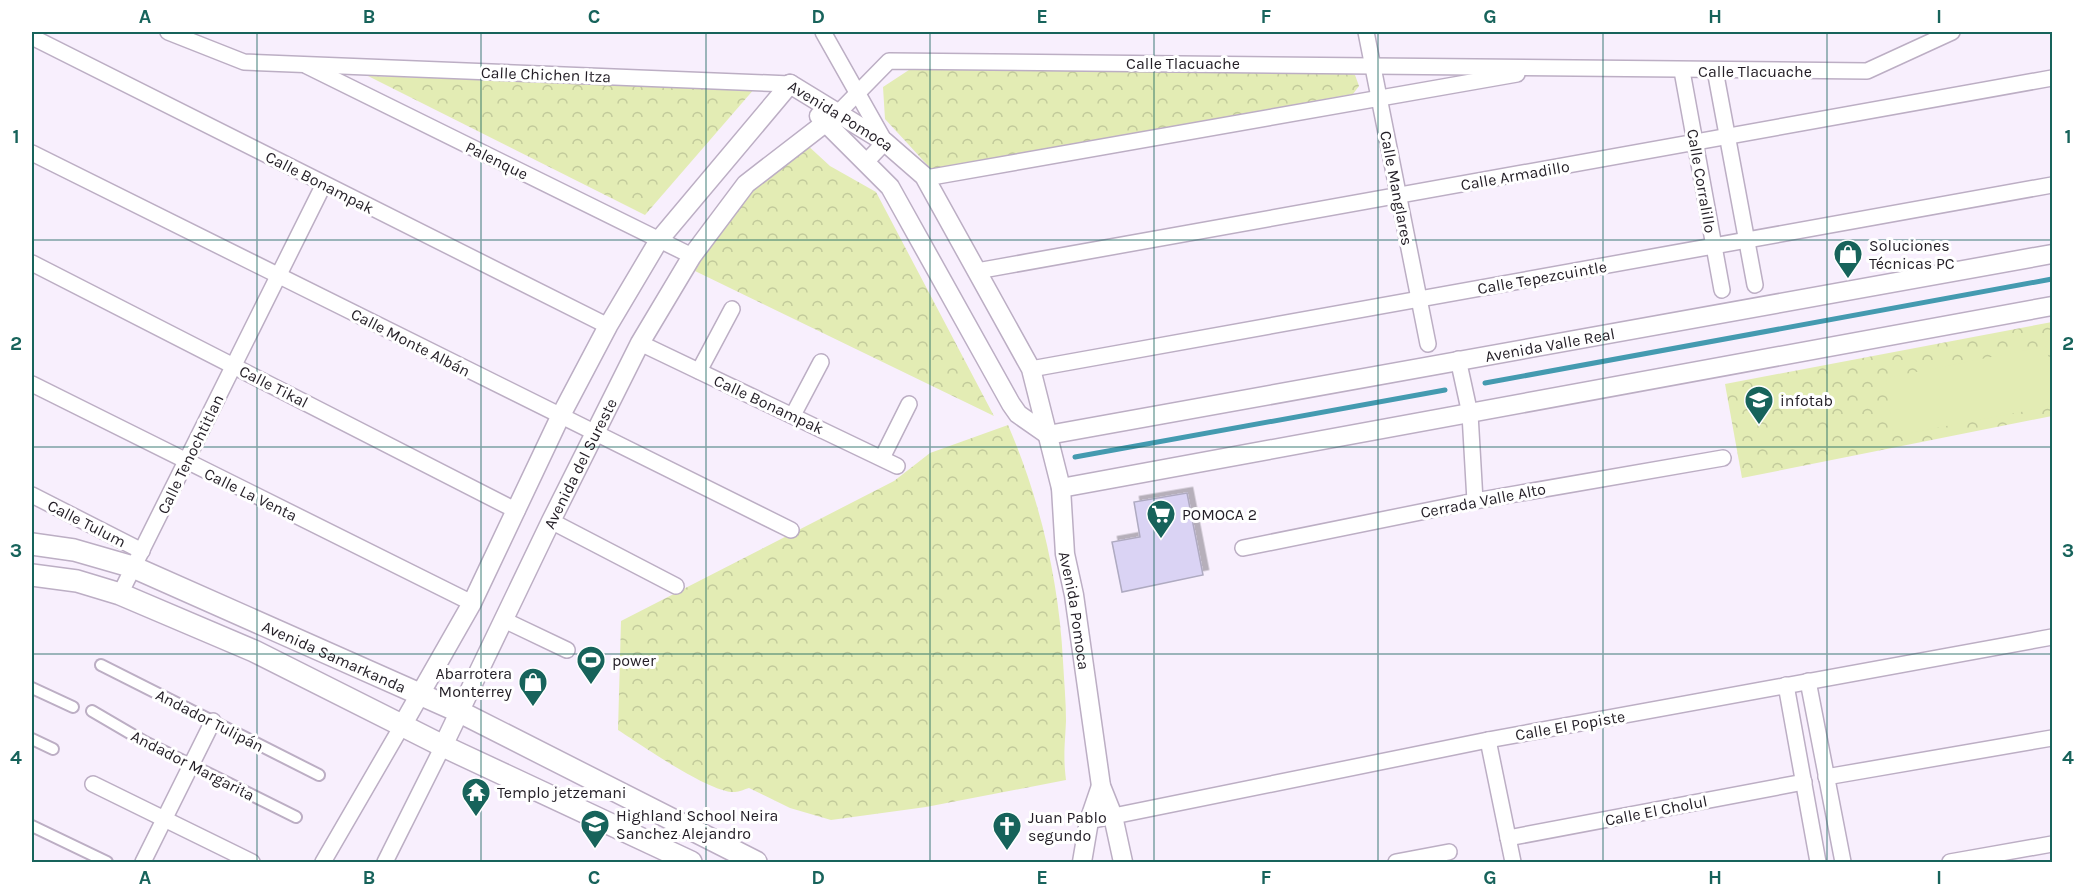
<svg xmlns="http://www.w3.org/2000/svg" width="2084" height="894" viewBox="0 0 2084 894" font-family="Karla,sans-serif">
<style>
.park{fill:url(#park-crowns)}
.pitch{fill:#e3ecb4}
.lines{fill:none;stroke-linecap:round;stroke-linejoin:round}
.stream{stroke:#449ab0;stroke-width:5}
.building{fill:#dad3f4;stroke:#afaac1;stroke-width:1.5;filter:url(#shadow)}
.pedestrian-casing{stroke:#bcaec4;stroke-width:14}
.minor-casing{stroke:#bcaec4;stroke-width:18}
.tertiary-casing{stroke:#bcaec4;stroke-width:21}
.secondary-casing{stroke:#bcaec4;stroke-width:24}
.pedestrian{stroke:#fff;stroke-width:10}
.minor{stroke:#fff;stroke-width:15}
.tertiary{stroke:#fff;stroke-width:18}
.secondary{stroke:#fff;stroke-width:21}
.grid{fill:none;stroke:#17635b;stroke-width:1.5;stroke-opacity:0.55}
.labels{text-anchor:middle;stroke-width:6;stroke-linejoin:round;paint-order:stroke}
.street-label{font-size:16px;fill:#221d25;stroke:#fff}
.poi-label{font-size:16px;fill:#221d25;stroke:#fff;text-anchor:start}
.neatline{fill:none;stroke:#17635b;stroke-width:2}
.grid-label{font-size:20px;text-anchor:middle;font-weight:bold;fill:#17635b}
</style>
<defs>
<pattern id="park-crowns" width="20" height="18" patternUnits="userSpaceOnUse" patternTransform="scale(1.5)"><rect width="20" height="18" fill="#e3ecb4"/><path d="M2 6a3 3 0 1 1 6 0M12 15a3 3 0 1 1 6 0" fill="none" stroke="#c2ca9b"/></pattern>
<filter id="shadow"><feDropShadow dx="5.5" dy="-5.5" stdDeviation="0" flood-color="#0004"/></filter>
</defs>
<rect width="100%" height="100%" fill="#f8effd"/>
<!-- park -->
<g class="park">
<polygon points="915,66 1210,73 1348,73 1355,75 1359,86 1353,94 932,170 885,119 883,87"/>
<polygon points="368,76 755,88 645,215"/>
<polygon points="805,143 830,166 876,192 994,416 695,271 747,185"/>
<polygon points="2052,322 2052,416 1742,478 1725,384"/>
<path d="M 1008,425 C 1040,499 1059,581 1063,661 C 1064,681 1066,701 1066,721 C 1065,744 1063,756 1066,780 L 926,807 L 831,820 L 790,808 L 749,788 C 745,789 739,792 735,792 C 711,794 640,744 618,730 L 621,621 L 894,481 L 930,453 Z"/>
</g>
<!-- pitch -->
<polygon class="pitch" points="2046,346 2052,373 2052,406 1893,436 1886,378"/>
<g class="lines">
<!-- stream -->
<g class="stream">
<polyline points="1485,383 2052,279"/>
<polyline points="1075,457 1445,390"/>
</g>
</g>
<!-- building -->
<polygon class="building" points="1187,493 1203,575 1122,592 1112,542 1140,537 1134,502"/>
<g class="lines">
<!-- pedestrian casing -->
<g class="pedestrian-casing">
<g id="pedestrian">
<polyline points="101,665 319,775"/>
<polyline points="32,688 73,707"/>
<polyline points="92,711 145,742 296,817"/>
<polyline points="32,739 53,749"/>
<polyline points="32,826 107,862"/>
</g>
</g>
<!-- minor casing -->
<g class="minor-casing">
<g id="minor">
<polyline points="168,32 244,62 790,84"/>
<polyline points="823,32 885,142 865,163"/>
<polyline points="1366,32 1428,344"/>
<polyline points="32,37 608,326"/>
<polyline points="307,66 692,256"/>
<polyline points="1715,70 1755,285"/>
<polyline points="1682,71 1722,290"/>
<polyline points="838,113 889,61 1867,71 1952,32"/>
<polyline points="32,153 791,530"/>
<polyline points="926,178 1517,74"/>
<polyline points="32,263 517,511"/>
<polyline points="977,271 2052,78"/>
<polyline points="640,343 897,466"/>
<polyline points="1458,359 1470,414 1475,501"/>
<polyline points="1031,369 2052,185"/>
<polyline points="699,371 732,309"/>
<polyline points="32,384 472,603"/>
<polyline points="793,415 821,362"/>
<polyline points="882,458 909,404"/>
<polyline points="32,495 142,551"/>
<polyline points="551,521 676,586"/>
<polyline points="1243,548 1475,501 1723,458"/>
<polyline points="120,594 324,184"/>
<polyline points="504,620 567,650"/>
<polyline points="1808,681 1843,862"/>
<polyline points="1786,685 1818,862"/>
<polyline points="1488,740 1513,862"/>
<polyline points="1826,777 2052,738"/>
<polyline points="93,784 252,862"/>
<polyline points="1089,821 1488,740 2052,637"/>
<polyline points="1508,838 1804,782"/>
<polyline points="143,862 213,721"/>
<polyline points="323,862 403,724"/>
<polyline points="385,862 443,746"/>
<polyline points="1396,862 1449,852"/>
<polyline points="1950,862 2052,844"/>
</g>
</g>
<!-- tertiary casing -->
<g class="tertiary-casing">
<g id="tertiary">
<path id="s1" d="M 790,84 L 885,142 L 924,176 L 1031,369 L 1061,488 L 1065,554 L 1074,595 L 1101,786 L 1113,816 L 1123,862"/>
<polyline points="819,116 890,187 1011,404 1018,414 1048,435"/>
<path id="s2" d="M 1048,435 L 2052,254"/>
<polyline points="1061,488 2052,306"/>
<polyline points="403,724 472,603 560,417 608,326 659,240 790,84"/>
<path id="s3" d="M 443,746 L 551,521 L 640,343 L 692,256 L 746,184 L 838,113"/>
<polyline points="1082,862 1089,821 1101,786"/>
</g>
</g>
<!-- secondary casing -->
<g class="secondary-casing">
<g id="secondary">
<path id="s4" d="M 32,544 L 74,550 L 133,567 L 460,712 L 756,862"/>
<polyline points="32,575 77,581 120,594 254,651 443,746 691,862"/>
</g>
</g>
<!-- pedestrian -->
<use href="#pedestrian" class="pedestrian"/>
<!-- minor -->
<use href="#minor" class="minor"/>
<!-- tertiary -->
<use href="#tertiary" class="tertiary"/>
<!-- secondary -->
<use href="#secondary" class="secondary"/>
</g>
<!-- grid -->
<path class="grid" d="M 257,32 L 257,862M 481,32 L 481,862M 706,32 L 706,862M 930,32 L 930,862M 1154,32 L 1154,862M 1378,32 L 1378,862M 1603,32 L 1603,862M 1827,32 L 1827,862M 32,240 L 2052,240M 32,447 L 2052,447M 32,654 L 2052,654"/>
<!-- icons -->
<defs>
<g id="shop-pin" transform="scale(1.5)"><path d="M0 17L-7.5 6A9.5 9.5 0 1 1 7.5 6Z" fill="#17635b" stroke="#fff"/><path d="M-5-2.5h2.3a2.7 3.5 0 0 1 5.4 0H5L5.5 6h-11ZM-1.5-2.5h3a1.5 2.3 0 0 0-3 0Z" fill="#fff"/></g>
<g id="school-pin" transform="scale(1.5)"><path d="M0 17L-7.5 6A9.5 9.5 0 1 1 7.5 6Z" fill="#17635b" stroke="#fff"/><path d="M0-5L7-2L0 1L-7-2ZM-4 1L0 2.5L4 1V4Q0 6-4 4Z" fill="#fff"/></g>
<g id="supermarket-pin" transform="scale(1.5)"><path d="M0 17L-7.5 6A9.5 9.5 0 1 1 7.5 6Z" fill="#17635b" stroke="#fff"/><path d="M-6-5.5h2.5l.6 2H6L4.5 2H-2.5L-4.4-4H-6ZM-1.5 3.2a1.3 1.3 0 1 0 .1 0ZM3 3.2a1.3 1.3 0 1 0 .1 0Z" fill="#fff"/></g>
<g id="stadium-pin" transform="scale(1.5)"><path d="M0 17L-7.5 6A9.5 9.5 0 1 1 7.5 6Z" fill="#17635b" stroke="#fff"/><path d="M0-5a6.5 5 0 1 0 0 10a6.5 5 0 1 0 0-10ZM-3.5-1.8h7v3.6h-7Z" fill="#fff"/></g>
<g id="temple-pin" transform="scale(1.5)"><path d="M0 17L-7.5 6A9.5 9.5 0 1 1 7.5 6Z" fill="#17635b" stroke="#fff"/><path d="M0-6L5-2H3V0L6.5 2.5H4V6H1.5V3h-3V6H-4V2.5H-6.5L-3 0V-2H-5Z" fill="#fff"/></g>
<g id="church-pin" transform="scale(1.5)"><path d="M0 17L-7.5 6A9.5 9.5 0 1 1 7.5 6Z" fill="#17635b" stroke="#fff"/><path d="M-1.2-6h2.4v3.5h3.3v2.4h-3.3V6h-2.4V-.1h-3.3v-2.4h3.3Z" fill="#fff"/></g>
</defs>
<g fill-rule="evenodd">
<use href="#shop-pin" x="1848" y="254"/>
<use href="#school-pin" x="1759" y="400"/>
<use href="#supermarket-pin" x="1161" y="514"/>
<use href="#stadium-pin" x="591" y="660"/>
<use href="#shop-pin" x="533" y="682"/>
<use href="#temple-pin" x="476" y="792"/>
<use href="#school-pin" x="595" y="824"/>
<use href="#church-pin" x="1007" y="826"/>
</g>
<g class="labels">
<!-- street labels -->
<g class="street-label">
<text x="1183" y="69">Calle Tlacuache</text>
<text x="1755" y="77">Calle Tlacuache</text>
<text transform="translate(546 74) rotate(2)" y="6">Calle Chichen Itza</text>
<text dy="6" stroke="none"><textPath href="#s1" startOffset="60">Avenida Pomoca</textPath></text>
<text transform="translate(497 160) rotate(26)" y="6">Palenque</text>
<text transform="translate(1515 175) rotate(-10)" y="6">Calle Armadillo</text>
<text transform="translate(1702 181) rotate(80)" y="6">Calle Corralillo</text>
<text transform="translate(320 182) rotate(27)" y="6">Calle Bonampak</text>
<text transform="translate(1397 188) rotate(79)" y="6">Calle Manglares</text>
<text transform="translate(1542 277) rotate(-10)" y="6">Calle Tepezcuintle</text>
<text transform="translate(411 342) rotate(27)" y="6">Calle Monte Albán</text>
<text dy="6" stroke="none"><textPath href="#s2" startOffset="510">Avenida Valle Real</textPath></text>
<text transform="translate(274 386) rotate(27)" y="6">Calle Tikal</text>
<text transform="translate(769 404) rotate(25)" y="6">Calle Bonampak</text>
<text transform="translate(190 454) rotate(-64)" y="6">Calle Tenochtitlan</text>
<text dy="6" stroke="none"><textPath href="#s3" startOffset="314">Avenida del Sureste</textPath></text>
<text transform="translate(251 494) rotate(26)" y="6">Calle La Venta</text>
<text transform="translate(1483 500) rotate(-11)" y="6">Cerrada Valle Alto</text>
<text transform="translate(87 523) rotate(27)" y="6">Calle Tulum</text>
<text dy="6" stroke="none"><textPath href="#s1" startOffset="630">Avenida Pomoca</textPath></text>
<text dy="6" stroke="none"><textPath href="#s4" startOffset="324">Avenida Samarkanda</textPath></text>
<text transform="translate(210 720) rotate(27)" y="6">Andador Tulipán</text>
<text transform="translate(1570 725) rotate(-10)" y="6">Calle El Popiste</text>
<text transform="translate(193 765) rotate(27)" y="6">Andador Margarita</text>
<text transform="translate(1656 810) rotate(-11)" y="6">Calle El Cholul</text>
</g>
<!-- poi labels -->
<g class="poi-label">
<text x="1869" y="251">Soluciones<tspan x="1869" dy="18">Técnicas PC</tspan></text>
<text x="1780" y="406">infotab</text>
<text x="1182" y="520">POMOCA 2</text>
<text x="612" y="666">power</text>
<text x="512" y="679" text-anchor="end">Abarrotera<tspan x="512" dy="18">Monterrey</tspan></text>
<text x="497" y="798">Templo jetzemani</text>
<text x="616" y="821">Highland School Neira<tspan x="616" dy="18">Sanchez Alejandro</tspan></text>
<text x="1028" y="823">Juan Pablo<tspan x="1028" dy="18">segundo</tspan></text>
</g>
</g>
<!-- border -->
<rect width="2084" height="894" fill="none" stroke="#ffffff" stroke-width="66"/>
<rect x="33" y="33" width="2018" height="828" class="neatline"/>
<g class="grid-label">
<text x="145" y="23">A</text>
<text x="369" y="23">B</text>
<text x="594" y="23">C</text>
<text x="818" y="23">D</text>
<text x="1042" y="23">E</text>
<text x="1266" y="23">F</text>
<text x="1490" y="23">G</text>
<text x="1715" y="23">H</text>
<text x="1939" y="23">I</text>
<text x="16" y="143">1</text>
<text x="2068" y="143">1</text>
<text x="16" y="350">2</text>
<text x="2068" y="350">2</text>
<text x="16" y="557">3</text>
<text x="2068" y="557">3</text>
<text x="16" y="764">4</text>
<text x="2068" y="764">4</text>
<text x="145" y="884">A</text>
<text x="369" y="884">B</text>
<text x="594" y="884">C</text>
<text x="818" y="884">D</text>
<text x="1042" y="884">E</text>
<text x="1266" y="884">F</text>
<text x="1490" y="884">G</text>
<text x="1715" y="884">H</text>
<text x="1939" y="884">I</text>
</g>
</svg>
